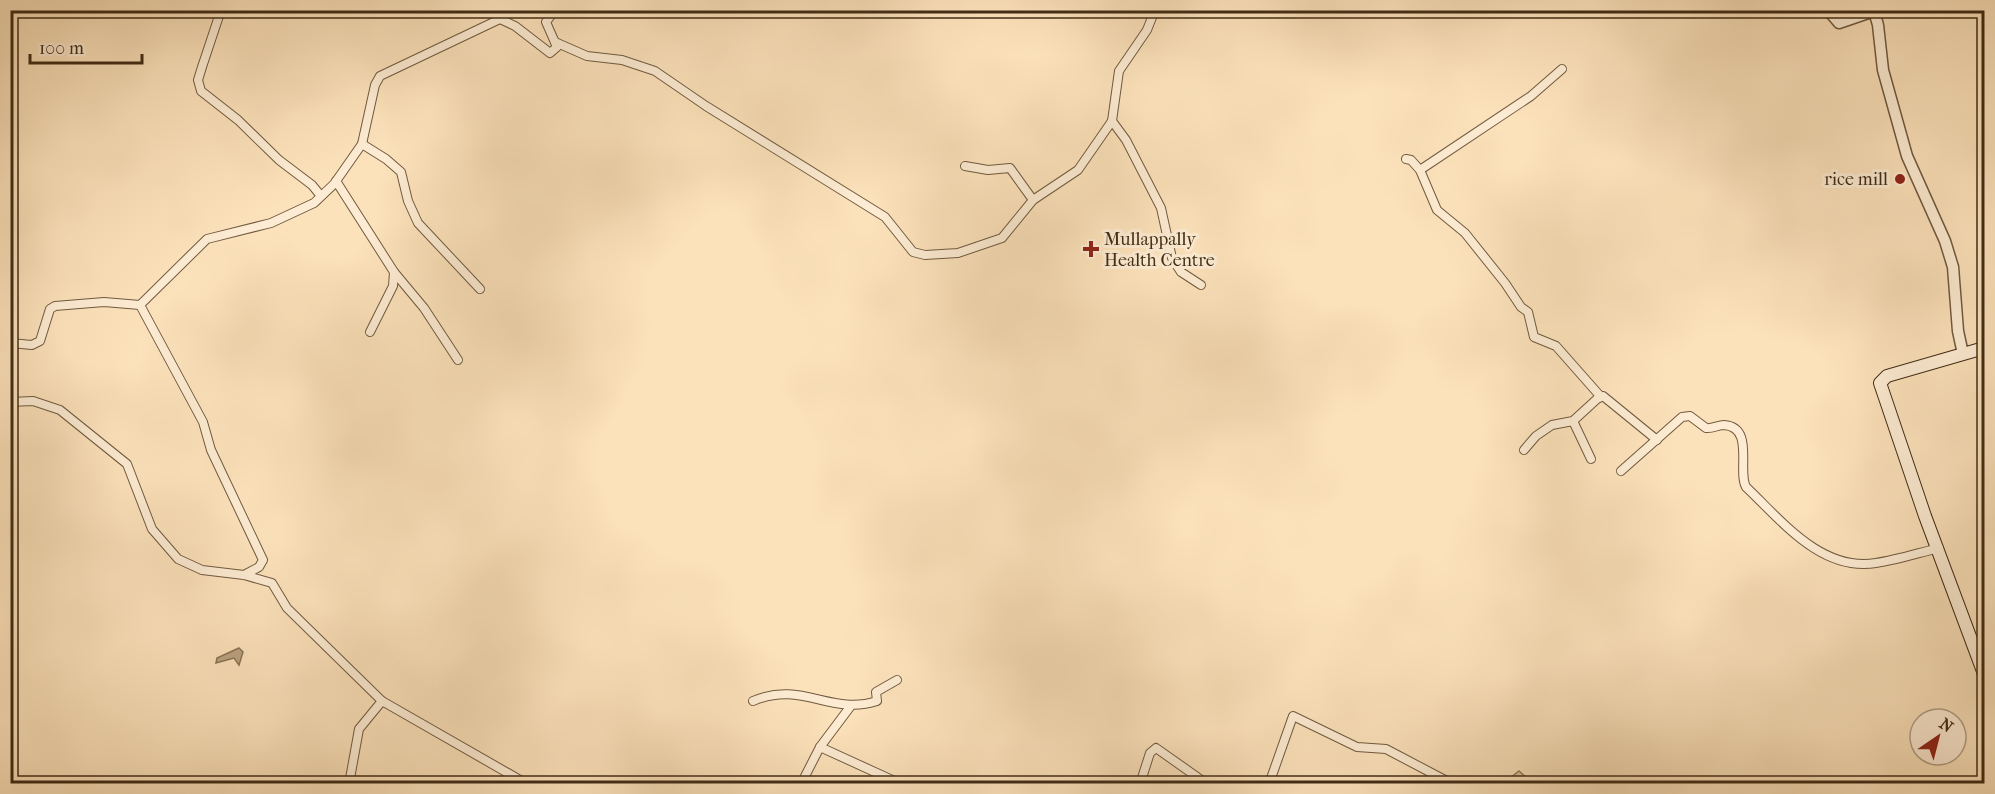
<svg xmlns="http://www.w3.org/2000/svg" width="1995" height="794" viewBox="0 0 1995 794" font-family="'IM FELL French Canon',serif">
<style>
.green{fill:#dcc39f;stroke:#8e785a;stroke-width:1.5}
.water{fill:#bca483;stroke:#8b7457;stroke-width:1.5}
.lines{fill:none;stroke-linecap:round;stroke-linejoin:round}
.minor-casing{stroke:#705a3f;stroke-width:10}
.tertiary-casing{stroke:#705a3f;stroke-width:13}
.secondary-casing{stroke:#412c16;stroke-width:14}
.minor{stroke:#fdecd3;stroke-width:8}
.tertiary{stroke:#fdecd3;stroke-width:10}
.secondary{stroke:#fdecd3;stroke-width:12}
.poi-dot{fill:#8f2418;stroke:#fdecd3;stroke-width:2}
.labels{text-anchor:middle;stroke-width:6;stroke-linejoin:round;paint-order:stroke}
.poi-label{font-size:18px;fill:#412c16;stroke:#fdecd3;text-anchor:end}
</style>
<rect width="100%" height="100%" fill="#fce2bb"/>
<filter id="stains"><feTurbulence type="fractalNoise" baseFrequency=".00333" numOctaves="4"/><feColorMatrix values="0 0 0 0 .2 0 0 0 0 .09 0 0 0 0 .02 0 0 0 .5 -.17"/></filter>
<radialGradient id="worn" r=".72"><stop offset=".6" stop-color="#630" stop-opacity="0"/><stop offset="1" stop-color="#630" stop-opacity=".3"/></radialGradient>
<!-- green -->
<polygon class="green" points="1519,771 1528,779 1523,783 1504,783"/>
<!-- water -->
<polygon class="water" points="239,648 243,652 239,665 234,658 216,663 217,658"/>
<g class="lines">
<!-- minor casing -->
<g class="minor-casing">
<g id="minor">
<polyline points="221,10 202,67 198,80 201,91 238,120 279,160 312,185 321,196"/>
<polyline points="555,42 587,56 622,60 655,71 706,106 885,217 913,252 925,255 958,253 1002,238 1033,200 1078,170 1112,121 1119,71 1147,30 1155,10"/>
<polyline points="1112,121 1126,140 1161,208 1172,258 1181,272 1201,285"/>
<polyline points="362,144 386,159 401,172 408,201 418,223 480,289"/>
<polyline points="1406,159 1411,160 1420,170 1437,210 1465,233 1505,283 1521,307 1528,312 1534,337 1556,346 1601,397"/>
<polyline points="965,166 988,170 1010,168 1033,200"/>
<polyline points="1420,170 1531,96 1562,69"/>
<polyline points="336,181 394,272 393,286 370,332"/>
<polyline points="394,272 424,308 458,360"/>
<polyline points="140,305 203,422 211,450 263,560 259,567 244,575"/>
<polyline points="10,343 32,345 40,341 50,309 55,306 104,302 140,305 207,239 271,223 314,203 334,184 362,144 375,85 380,76 500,19 515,26 550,53 557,47 546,22 555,10"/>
<polyline points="10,402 33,401 60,410 127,464 152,529 178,559 202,570 244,575 272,583 287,608 382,701 527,784"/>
<polyline points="1573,421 1591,459"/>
<polyline points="1524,450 1536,436 1552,425 1573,421 1597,399 1603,396 1657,440"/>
<path d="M 1621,471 L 1682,417 L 1690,416 L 1706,428 C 1712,429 1718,425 1724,425 C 1755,427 1737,471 1746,487 C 1781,520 1821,572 1876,563 C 1897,560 1918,553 1939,548"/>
<path d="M 753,701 C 802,680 831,716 877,701 L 876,692 L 897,680"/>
<polyline points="820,747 901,784"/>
<polyline points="349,784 359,729 382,701"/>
<polyline points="801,784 820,747 850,707"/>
<polyline points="1140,784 1150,753 1156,748 1207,784"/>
<polyline points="1269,784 1293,716 1357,747 1386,749 1445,780"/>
</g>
</g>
<!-- tertiary casing -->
<g class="tertiary-casing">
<polyline id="tertiary" points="1828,10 1839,23 1874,11 1878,25 1883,70 1907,156 1945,241 1953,267 1958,331 1963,354"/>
</g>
<!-- secondary casing -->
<g class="secondary-casing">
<polyline id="secondary" points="1984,348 1887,376 1880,383 1925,516 1984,674"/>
</g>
<!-- minor -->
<use href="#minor" class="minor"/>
<!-- tertiary -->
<use href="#tertiary" class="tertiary"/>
<!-- secondary -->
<use href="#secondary" class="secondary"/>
</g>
<!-- markers -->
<g class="poi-dot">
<circle cx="1900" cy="179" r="6"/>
<path d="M1088 240h6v6h6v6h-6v6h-6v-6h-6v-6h6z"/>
</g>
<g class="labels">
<!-- poi labels -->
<g class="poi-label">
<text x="1888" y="185">rice mill</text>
<text x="1104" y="245" text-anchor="start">Mullappally<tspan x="1104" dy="21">Health Centre</tspan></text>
</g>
</g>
<!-- margin -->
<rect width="1995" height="794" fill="none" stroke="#fce2bb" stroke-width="36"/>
<rect x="12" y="12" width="1971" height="770" fill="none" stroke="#412c16" stroke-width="3"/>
<rect x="18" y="18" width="1959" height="758" fill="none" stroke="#412c16" stroke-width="1.5"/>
<!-- north arrow -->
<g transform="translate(1938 737) rotate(35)"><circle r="28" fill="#fdecd3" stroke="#b29f87" stroke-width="1.5"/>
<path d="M0-4.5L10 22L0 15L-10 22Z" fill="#8f2418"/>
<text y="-9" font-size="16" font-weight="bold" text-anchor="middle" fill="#412c16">N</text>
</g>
<!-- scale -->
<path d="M30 54v9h112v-9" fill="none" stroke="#412c16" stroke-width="3"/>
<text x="39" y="54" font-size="18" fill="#412c16" stroke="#fdecd3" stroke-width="4.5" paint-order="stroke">100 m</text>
<rect width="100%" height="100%" filter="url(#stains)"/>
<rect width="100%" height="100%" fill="url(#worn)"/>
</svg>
